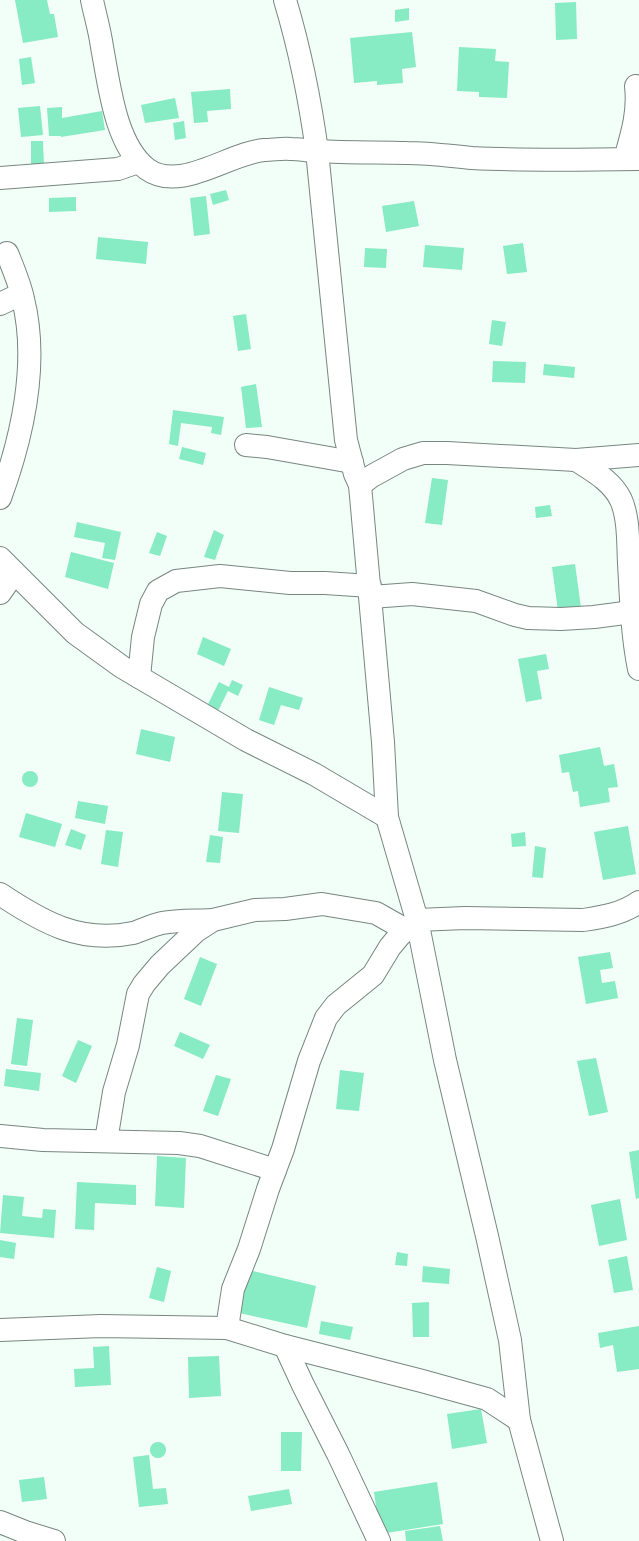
<svg xmlns="http://www.w3.org/2000/svg" width="639" height="1541" viewBox="0 0 639 1541" font-family="Literata,serif">
<style>
.building{fill:#87ebc3}
.lines{fill:none;stroke-linecap:round;stroke-linejoin:round}
.street-casing{stroke:#788680;stroke-width:24}
.street{stroke:#fff;stroke-width:22}
</style>
<rect width="100%" height="100%" fill="#f1fff8"/>
<!-- building -->
<g class="building">
<polygon points="15,0 47,0 50,14 54,14 58,37 23,43"/>
<polygon points="576,2 577,39 556,40 555,3"/>
<polygon points="409,8 409,20 395,22 395,10"/>
<polygon points="412,32 416,67 402,69 403,83 377,85 377,81 354,83 350,38"/>
<polygon points="459,47 496,49 495,61 509,62 507,98 479,97 479,92 457,91"/>
<polygon points="31,57 35,83 22,85 19,59"/>
<polygon points="230,89 231,109 207,111 208,122 194,123 191,92"/>
<polygon points="175,98 179,118 145,123 141,105"/>
<polygon points="40,106 43,135 21,137 18,108"/>
<polygon points="62,107 62,118 102,111 105,130 61,137 61,136 49,136 47,108"/>
<polygon points="184,121 186,138 175,140 173,123"/>
<polygon points="31,141 43,141 44,166 31,167"/>
<polygon points="226,190 229,200 213,205 210,194"/>
<polygon points="206,196 210,234 194,236 190,198"/>
<polygon points="76,197 76,211 49,212 49,198"/>
<polygon points="414,201 419,226 386,232 382,206"/>
<polygon points="98,237 148,242 146,264 96,259"/>
<polygon points="523,243 527,272 507,274 503,246"/>
<polygon points="425,245 464,248 462,270 423,267"/>
<polygon points="365,248 387,249 386,268 364,267"/>
<polygon points="246,314 251,349 238,351 233,316"/>
<polygon points="492,320 506,322 502,346 489,344"/>
<polygon points="493,361 526,362 525,383 492,382"/>
<polygon points="544,364 575,367 574,378 543,375"/>
<polygon points="256,384 262,427 246,428 241,387"/>
<polygon points="173,410 224,417 221,435 211,433 212,427 181,423 178,446 169,444"/>
<polygon points="182,447 206,453 203,465 179,459"/>
<polygon points="432,478 448,480 442,525 425,523"/>
<polygon points="550,505 552,516 536,518 535,507"/>
<polygon points="77,522 121,532 115,560 102,558 105,543 74,537"/>
<polygon points="214,530 224,535 215,560 204,557"/>
<polygon points="157,532 167,536 160,556 149,553"/>
<polygon points="71,552 114,563 108,589 65,577"/>
<polygon points="575,564 581,608 558,611 552,567"/>
<polygon points="203,637 231,649 224,666 197,654"/>
<polygon points="546,654 549,669 537,671 542,699 526,702 518,659"/>
<polygon points="232,680 243,685 238,696 228,691 217,713 206,708 219,682 229,687"/>
<polygon points="269,687 303,698 299,710 281,705 274,725 259,720"/>
<polygon points="141,729 175,737 170,762 136,754"/>
<polygon points="600,747 604,766 614,764 618,787 608,788 610,802 580,807 578,791 573,792 569,772 562,773 559,755"/>
<circle cx="30" cy="779" r="8"/>
<polygon points="222,792 243,794 239,833 218,831"/>
<polygon points="78,801 108,806 105,824 75,818"/>
<polygon points="26,813 62,824 55,847 19,837"/>
<polygon points="628,826 636,874 603,880 594,832"/>
<polygon points="71,829 86,835 81,850 65,845"/>
<polygon points="106,830 123,832 118,867 101,864"/>
<polygon points="525,832 526,846 512,847 511,834"/>
<polygon points="210,835 223,837 220,863 206,862"/>
<polygon points="535,846 546,848 543,878 532,877"/>
<polygon points="610,952 613,968 600,970 602,983 615,981 618,998 586,1004 578,957"/>
<polygon points="200,957 217,964 201,1006 184,999"/>
<polygon points="17,1018 33,1020 27,1066 11,1064"/>
<polygon points="180,1032 210,1045 203,1059 174,1046"/>
<polygon points="78,1040 92,1046 76,1083 62,1076"/>
<polygon points="596,1058 608,1112 589,1116 577,1061"/>
<polygon points="6,1069 41,1073 39,1091 4,1086"/>
<polygon points="340,1070 364,1073 359,1111 336,1109"/>
<polygon points="216,1075 231,1079 218,1116 203,1111"/>
<polygon points="639,1150 639,1198 636,1199 629,1152"/>
<polygon points="157,1156 186,1158 184,1208 155,1206"/>
<polygon points="77,1182 136,1185 136,1205 95,1203 94,1230 75,1229"/>
<polygon points="3,1195 24,1197 22,1216 42,1218 43,1209 56,1210 54,1238 0,1233"/>
<polygon points="620,1199 627,1240 599,1246 591,1205"/>
<polygon points="0,1240 16,1243 14,1259 0,1257"/>
<polygon points="397,1252 408,1254 407,1266 395,1265"/>
<polygon points="627,1256 633,1290 614,1293 608,1260"/>
<polygon points="423,1266 450,1269 449,1284 422,1282"/>
<polygon points="157,1267 171,1271 164,1302 149,1298"/>
<polygon points="236,1267 316,1286 307,1328 226,1310"/>
<polygon points="429,1302 429,1337 413,1337 412,1303"/>
<polygon points="321,1321 353,1327 350,1340 319,1334"/>
<polygon points="639,1326 639,1369 617,1372 613,1345 600,1348 598,1333"/>
<polygon points="109,1346 111,1385 75,1387 74,1369 94,1368 93,1347"/>
<polygon points="219,1356 221,1396 189,1398 188,1357"/>
<polygon points="481,1409 487,1443 452,1449 447,1414"/>
<polygon points="281,1432 302,1432 301,1471 281,1471"/>
<circle cx="158" cy="1450" r="8"/>
<polygon points="149,1455 153,1489 166,1488 168,1504 139,1507 133,1457"/>
<polygon points="44,1477 47,1499 22,1502 19,1480"/>
<polygon points="437,1482 443,1524 380,1534 374,1492"/>
<polygon points="289,1489 292,1504 251,1511 248,1496"/>
<polygon points="440,1526 443,1541 406,1541 405,1531"/>
</g>
<g class="lines">
<!-- street casing -->
<g class="street-casing">
<g id="street">
<path d="M 92,0 C 95,15 100,31 102,47 C 109,83 115,145 147,169 C 180,193 229,153 264,150 C 273,150 282,148 291,149 C 300,149 309,151 318,151 C 348,153 378,152 407,153 C 429,153 450,156 472,158 C 527,161 583,160 639,159"/>
<path d="M 285,0 C 300,50 310,100 317,151 L 346,440 L 355,474 L 360,485 L 383,742 L 387,817 L 417,920 L 445,1060 L 487,1236 L 510,1340 L 519,1420 L 552,1541"/>
<path d="M 625,159 C 632,134 639,113 636,86"/>
<polyline points="0,178 118,169 138,162"/>
<polyline points="0,304 21,294"/>
<polyline points="246,445 267,447 352,462"/>
<path d="M 576,460 C 593,471 612,481 621,500 C 629,518 628,544 629,563 C 631,598 632,635 639,669"/>
<polyline points="360,485 372,476 403,459 423,453 447,453 576,460 639,455"/>
<path d="M 0,498 C 22,438 39,363 23,299 C 20,284 13,268 7,253"/>
<polyline points="0,558 75,633 122,667 246,740 314,774 387,817"/>
<polyline points="0,593 14,573"/>
<polyline points="371,597 412,594 476,601 515,615 528,618 561,619 594,617 632,612"/>
<polyline points="139,677 143,637 151,604 158,591 176,581 220,576 290,583 325,583 370,586"/>
<path d="M 0,894 C 42,922 80,944 133,933 C 143,930 152,925 162,923 C 178,920 196,921 213,920"/>
<polyline points="0,1136 43,1140 179,1143 200,1146 275,1170"/>
<polyline points="106,1141 114,1092 128,1045 138,994 144,984 160,965 196,931 213,920 255,910 285,909 322,904 376,913 406,930"/>
<path d="M 227,1328 L 233,1289 L 249,1249 L 268,1189 L 283,1149 L 309,1061 L 326,1018 L 336,1005 L 373,975 L 390,947 L 400,935 L 417,920 L 465,918 L 583,920 C 603,917 622,914 639,902"/>
<polyline points="0,1330 101,1326 227,1328 285,1346 422,1381 487,1399 519,1420"/>
<polyline points="285,1346 303,1385 338,1454 379,1541"/>
<polyline points="0,1522 25,1532 54,1541"/>
</g>
</g>
<!-- street -->
<use href="#street" class="street"/>
</g>
</svg>
